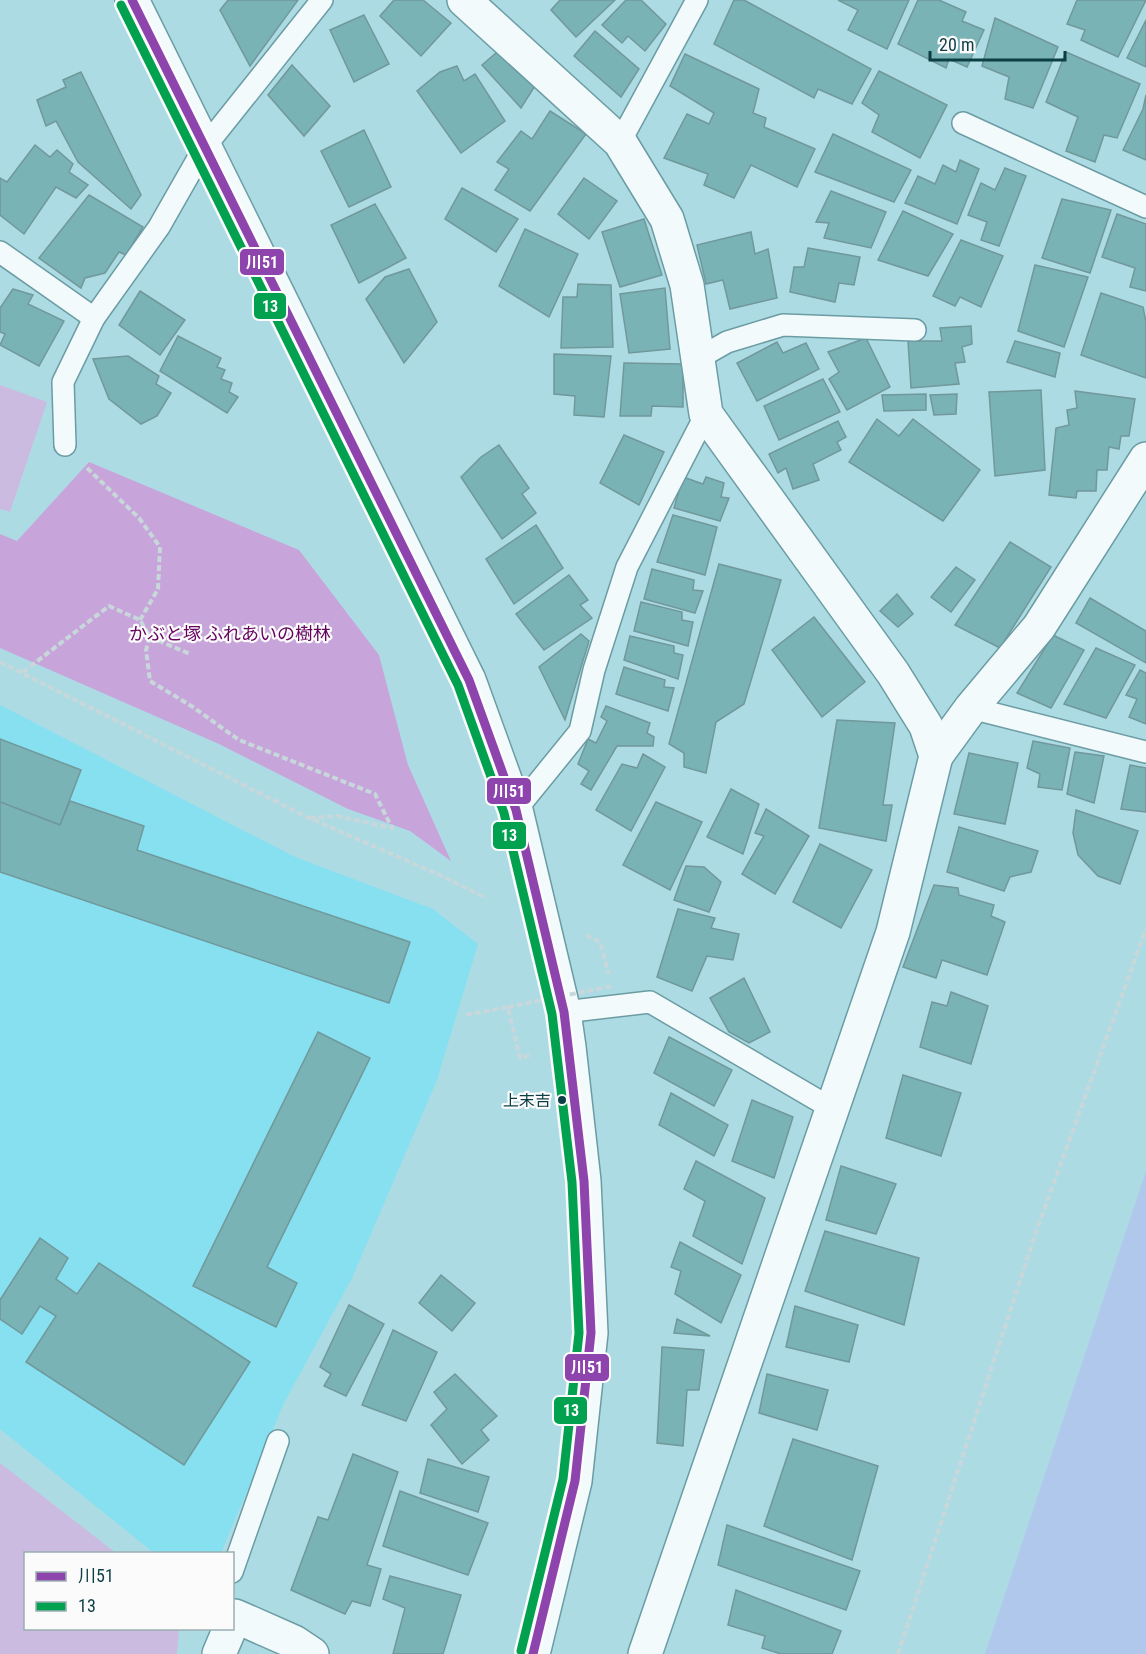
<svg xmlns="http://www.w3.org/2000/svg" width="1146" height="1654" viewBox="0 0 1146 1654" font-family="'Roboto Condensed','Noto Sans JP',sans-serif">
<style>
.built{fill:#86e0f0}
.green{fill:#ccbbe1}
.forest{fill:#c7a5db}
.water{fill:#b0c8eb}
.building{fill:#79b3b6;stroke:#71989b;stroke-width:1.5}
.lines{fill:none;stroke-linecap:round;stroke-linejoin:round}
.lane-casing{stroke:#6b9ca4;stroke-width:24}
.street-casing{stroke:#6b9ca4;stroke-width:36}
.secondary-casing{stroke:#6b9ca4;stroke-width:36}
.path{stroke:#c7d7da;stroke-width:4;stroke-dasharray:6 3;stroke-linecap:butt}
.lane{stroke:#f3fafb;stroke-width:21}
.street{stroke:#f3fafb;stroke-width:33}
.secondary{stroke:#f3fafb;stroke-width:33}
.path-bridge{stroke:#c7d7da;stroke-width:4;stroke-dasharray:6 3;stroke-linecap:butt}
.bus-1-casing{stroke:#fbfbfb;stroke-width:14}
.bus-2-casing{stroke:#fbfbfb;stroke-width:14}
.bus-1{stroke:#8e44ad;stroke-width:9}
.bus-2{stroke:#01a150;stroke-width:9}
.bus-dot{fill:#0c3e46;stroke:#fbfbfb;stroke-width:2}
.labels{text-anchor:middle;stroke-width:4.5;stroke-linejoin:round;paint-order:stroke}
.bus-label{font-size:16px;fill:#0c3e46;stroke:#fbfbfb;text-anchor:end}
.park-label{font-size:18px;fill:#650460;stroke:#fbfbfb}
.line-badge{stroke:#fbfbfb;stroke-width:2}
.badge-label{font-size:16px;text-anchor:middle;font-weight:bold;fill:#fff}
</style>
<rect width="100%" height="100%" fill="#addbe4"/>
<!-- built -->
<polygon class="built" points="0,705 295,857 433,909 478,944 437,1080 352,1278 284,1403 221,1553 154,1553 0,1429"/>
<!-- green -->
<g class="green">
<polygon points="0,385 47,402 10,512 0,509"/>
<polygon points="0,1463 116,1553 26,1554 26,1628 179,1629 177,1654 0,1654"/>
</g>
<!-- forest -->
<polygon class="forest" points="89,462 299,550 379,655 408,765 451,861 410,831 348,809 219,744 0,648 0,534 17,541"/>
<!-- water -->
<polygon class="water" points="1146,1171 1146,1654 985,1654"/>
<!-- building -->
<g class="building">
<polygon points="228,0 298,0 250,66 220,10"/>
<polygon points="394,0 423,0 451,23 421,56 380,16"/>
<polygon points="560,0 615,0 576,37 551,10"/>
<polygon points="626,0 641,0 666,24 645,51 628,36 622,43 602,25"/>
<polygon points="734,0 744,0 871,69 852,104 818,89 814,98 714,44"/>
<polygon points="838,0 909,0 887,49 848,30 858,10"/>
<polygon points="918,0 939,0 966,12 962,21 984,30 967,67 949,59 946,68 898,44"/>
<polygon points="1077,0 1146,0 1118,57 1081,40 1085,30 1067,24"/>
<polygon points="364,15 389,64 354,82 330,30"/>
<polygon points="995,18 1058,47 1033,108 1005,99 1009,77 982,66"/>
<polygon points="1146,20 1146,67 1127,58"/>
<polygon points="595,31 639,69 621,97 574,56"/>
<polygon points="503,47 538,81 521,108 482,65"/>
<polygon points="1066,52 1140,84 1117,138 1104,135 1095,162 1066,151 1078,117 1046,102"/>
<polygon points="685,54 759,89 753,113 766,118 764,127 815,149 797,187 751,165 734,198 704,185 708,174 664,158 687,114 709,124 714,113 670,86"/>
<polygon points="292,65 330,106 304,136 268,95"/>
<polygon points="457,66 464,81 475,74 505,121 461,153 417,91 440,72"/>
<polygon points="879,71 947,105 920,158 872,132 879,115 862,103"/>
<polygon points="81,72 141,195 131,209 78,162 56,121 46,126 37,100 66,87 63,80"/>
<polygon points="1146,95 1146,160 1123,150 1143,109"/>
<polygon points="550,111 586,134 530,211 495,190 509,169 497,162 521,131 532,139"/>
<polygon points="364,130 391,187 349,207 321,151"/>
<polygon points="833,134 911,170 894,202 815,172"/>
<polygon points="35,145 50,157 57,150 73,164 69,172 88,185 76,198 56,187 24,234 0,215 0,178 7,182"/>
<polygon points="960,160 979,169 957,224 905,203 918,176 935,184 943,165 956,172"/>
<polygon points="1005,168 1026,176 999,246 981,240 987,222 968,215 981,183 995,190"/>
<polygon points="584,178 617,201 589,239 558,214"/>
<polygon points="462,188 518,219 496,252 445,219"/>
<polygon points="831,191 886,212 871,248 824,238 829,223 816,222"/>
<polygon points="89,195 143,227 126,255 119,252 105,273 85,278 81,288 39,258"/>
<polygon points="1062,199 1111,210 1090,273 1042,258"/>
<polygon points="375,204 406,258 359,283 331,225"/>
<polygon points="903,211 953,234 928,276 878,260"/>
<polygon points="1117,214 1146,224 1146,291 1130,287 1135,268 1102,257"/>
<polygon points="644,219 662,275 620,287 602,232"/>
<polygon points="525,229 578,254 549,317 499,286"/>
<polygon points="751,232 755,254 768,249 777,298 730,309 723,280 706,284 697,245"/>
<polygon points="961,240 1003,256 981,307 960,297 955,306 933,296"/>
<polygon points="808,248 860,257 854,285 839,283 835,302 790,292 794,267 804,267"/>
<polygon points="1035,265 1088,277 1064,347 1018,331"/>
<polygon points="409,269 437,322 404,363 366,299 385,277"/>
<polygon points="578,284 611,285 613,347 561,348 563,297 577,297"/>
<polygon points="665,288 670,349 629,353 620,294"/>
<polygon points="13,289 33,295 28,304 64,321 39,366 0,345 5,334 0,332 0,308"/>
<polygon points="140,291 185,320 160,355 119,325"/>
<polygon points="1101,293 1143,307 1146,322 1146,378 1081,355"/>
<polygon points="971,326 972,344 962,347 965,362 955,363 959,384 911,388 908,341 942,341 940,328"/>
<polygon points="178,336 221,358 217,367 225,370 221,379 232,383 229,392 238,397 227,413 160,371"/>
<polygon points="866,338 890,387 847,410 829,379 839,372 828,352"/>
<polygon points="1015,341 1060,353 1055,377 1007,362"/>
<polygon points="777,342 783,353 806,343 819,369 757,401 737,363"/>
<polygon points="554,354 611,356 604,417 574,415 575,396 554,394"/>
<polygon points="128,356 159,376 156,384 171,393 157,416 141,424 109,399 93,359"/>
<polygon points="624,363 683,364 683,407 652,406 651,416 620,416"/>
<polygon points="823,379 840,412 779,440 764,406"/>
<polygon points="1041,390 1045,470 995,476 989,392"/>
<polygon points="1075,391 1135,399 1129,436 1121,436 1119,449 1109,447 1107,470 1097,470 1096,491 1077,491 1076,498 1049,495 1056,428 1069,425 1067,410 1077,408"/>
<polygon points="926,394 926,410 884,411 882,395"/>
<polygon points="957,394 956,414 934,415 930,395"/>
<polygon points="877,419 899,436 913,419 980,470 943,521 849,462"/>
<polygon points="838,421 846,437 837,442 841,450 813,464 819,480 793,489 786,468 778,473 769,454"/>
<polygon points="624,435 664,452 639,505 600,483"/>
<polygon points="499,445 529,488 522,494 536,513 502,539 461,477 481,457"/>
<polygon points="683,477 703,484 706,477 724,483 721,497 729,498 720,521 674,508"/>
<polygon points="673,515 717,527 705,575 657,562"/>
<polygon points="536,525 563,568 514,604 486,559"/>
<polygon points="1010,542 1051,567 1000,648 955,625"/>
<polygon points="719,564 781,580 744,704 716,722 706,773 684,767 684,753 669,744"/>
<polygon points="956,567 975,580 951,612 931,597"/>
<polygon points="652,569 694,580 693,590 703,591 695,613 644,599"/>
<polygon points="569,575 588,600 580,605 592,618 544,650 516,614"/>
<polygon points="897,594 913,614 898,627 880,611"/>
<polygon points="1090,598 1146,631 1146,663 1076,623"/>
<polygon points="641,602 682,612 682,620 693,622 688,646 634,631"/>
<polygon points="814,617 865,682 822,717 772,650"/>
<polygon points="581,634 589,641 565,720 539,667"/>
<polygon points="1053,635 1084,650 1051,708 1017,693"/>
<polygon points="630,636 674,646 674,653 683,655 678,679 624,660"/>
<polygon points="1096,648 1135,665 1106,718 1064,704"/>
<polygon points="624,667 665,680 664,687 674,688 668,711 616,694"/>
<polygon points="1140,670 1146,673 1146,724 1129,717 1137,699 1126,695"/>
<polygon points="606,706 650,723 647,733 654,737 653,746 617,746 591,790 581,784 589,771 578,764 588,739 596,743 607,721 601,717"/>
<polygon points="837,720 895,723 883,805 892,805 886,841 819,828"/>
<polygon points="0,739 81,770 60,825 0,802"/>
<polygon points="1033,741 1070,748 1062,790 1038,787 1040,774 1027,768"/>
<polygon points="1075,752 1104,756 1094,803 1067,794"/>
<polygon points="969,753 1018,763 1005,824 954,814"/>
<polygon points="643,754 665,767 631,831 596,810 622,764 637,768"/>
<polygon points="1130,765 1146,768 1146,812 1121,809"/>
<polygon points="731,789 759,804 743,854 707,837"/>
<polygon points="70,801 144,826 137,850 410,942 389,1003 0,872 0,802 60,825"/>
<polygon points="656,802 702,822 670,890 623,865"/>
<polygon points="766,809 809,836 775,894 742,874 764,836 755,833"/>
<polygon points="1076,810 1138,831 1120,884 1098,876 1078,855 1073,833"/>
<polygon points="959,827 1038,851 1031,872 1010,877 1004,891 947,872"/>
<polygon points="820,844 872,870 841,928 793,902"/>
<polygon points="686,866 704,867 721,882 709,912 674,900"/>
<polygon points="934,885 958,888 959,895 994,905 991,916 1005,922 987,975 942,960 936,978 903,967"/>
<polygon points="678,909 715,918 711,928 739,934 733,960 707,956 692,991 657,977"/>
<polygon points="744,978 770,1032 749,1043 729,1032 710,998"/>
<polygon points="951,992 988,1006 971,1064 920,1047 932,1002 947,1006"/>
<polygon points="318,1032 370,1058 267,1267 297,1283 276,1327 193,1286"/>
<polygon points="669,1037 732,1070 714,1106 654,1073"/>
<polygon points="903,1075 961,1093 941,1156 886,1138"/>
<polygon points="671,1093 728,1125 714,1156 659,1125"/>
<polygon points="752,1100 793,1117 774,1178 732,1161"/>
<polygon points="696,1161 765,1198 742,1264 693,1236 705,1201 684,1189"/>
<polygon points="841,1166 896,1184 876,1234 826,1220"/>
<polygon points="825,1231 919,1258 904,1325 805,1291"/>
<polygon points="40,1238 68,1258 56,1279 77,1294 99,1263 250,1362 184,1465 26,1362 56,1316 40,1306 22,1334 0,1319 0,1300"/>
<polygon points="680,1242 741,1275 721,1323 675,1294 681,1271 671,1267"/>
<polygon points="441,1275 475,1303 452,1331 419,1303"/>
<polygon points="349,1305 384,1324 346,1396 324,1386 331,1374 320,1367"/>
<polygon points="795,1306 858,1325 849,1362 786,1347"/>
<polygon points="677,1319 710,1336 674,1333"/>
<polygon points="393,1330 437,1352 406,1421 362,1405"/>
<polygon points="662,1347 704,1350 699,1390 687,1390 683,1446 657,1443"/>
<polygon points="455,1374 497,1416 481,1430 489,1440 462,1464 431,1425 447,1409 434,1392"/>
<polygon points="767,1374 828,1390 817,1430 759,1413"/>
<polygon points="793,1439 878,1466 852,1560 764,1526"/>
<polygon points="353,1454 398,1472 367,1565 381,1569 370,1606 352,1601 345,1614 291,1590 318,1517 328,1520"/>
<polygon points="428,1459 489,1477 478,1512 420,1493"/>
<polygon points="400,1491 488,1523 468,1575 383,1546"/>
<polygon points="727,1525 860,1571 846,1610 718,1565"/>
<polygon points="390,1576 461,1595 443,1654 393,1654 405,1608 383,1599"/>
<polygon points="736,1590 841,1631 832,1654 781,1654 762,1648 765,1636 728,1625"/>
</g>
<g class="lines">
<!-- lane casing -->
<g class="lane-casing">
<g id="lane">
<polyline points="963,123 1146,207"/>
<polyline points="620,142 697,0"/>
<polyline points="0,252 94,318"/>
<polyline points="699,358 727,342 783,325 915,330"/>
<polyline points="65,445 63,382 94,318 159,227 204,148 322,0"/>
<polyline points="971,708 1146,752"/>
<polyline points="516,810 580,731 594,670 627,567 706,414"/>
<polyline points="564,1012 650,1002 831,1108"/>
<polyline points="232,1572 278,1441"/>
</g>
</g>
<!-- street casing -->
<g class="street-casing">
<g id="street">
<polyline points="464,0 620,142 667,219 687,285 706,414 893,673 926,726 936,756 893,932 645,1654"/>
<polyline points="936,756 971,708 1039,627 1146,459"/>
<polyline points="235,1616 294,1642 312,1654"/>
</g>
</g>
<!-- secondary casing -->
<g class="secondary-casing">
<g id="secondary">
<polyline points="132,0 469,680 516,810 564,1012 569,1047 584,1181 591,1333 575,1481 533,1654"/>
<polyline points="219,1654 230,1628"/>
</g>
</g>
<!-- path -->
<g class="path">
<polyline points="87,468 139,518 160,547 158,589 140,620"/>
<polyline points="150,637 146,650 150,681 193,707 239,740 375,794 392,828 337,816 310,818"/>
<polyline points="0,662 309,818 442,876 486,898"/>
<polyline points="23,672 109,606 140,620 150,637 190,654"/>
<polyline points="586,935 600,942 609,974"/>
<polyline points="466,1015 508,1007 520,1058 531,1055"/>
<polyline points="898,1654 1036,1232 1146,929"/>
</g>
<!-- lane -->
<use href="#lane" class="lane"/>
<!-- street -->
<use href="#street" class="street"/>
<!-- secondary -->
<use href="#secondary" class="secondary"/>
<!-- path-bridge -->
<polyline class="path-bridge" points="508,1007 612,986"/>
<!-- bus-1 casing -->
<g class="bus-1-casing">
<polyline id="bus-1" points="132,0 469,680 516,810 564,1012 584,1181 591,1333 575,1481 533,1654"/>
</g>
<!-- bus-2 casing -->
<g class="bus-2-casing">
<polyline id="bus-2" points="121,5 458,685 504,813 552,1014 572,1182 579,1333 563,1479 521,1651"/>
</g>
<!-- bus-1 -->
<use href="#bus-1" class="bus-1"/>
<!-- bus-2 -->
<use href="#bus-2" class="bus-2"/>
</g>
<!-- markers -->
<circle class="bus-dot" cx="562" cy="1100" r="5"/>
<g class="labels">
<!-- bus labels -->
<g class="bus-label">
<text x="551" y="1106">上末吉</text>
</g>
<!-- park labels -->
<g class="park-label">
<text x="230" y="640">かぶと塚 ふれあいの樹林</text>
</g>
</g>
<g class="line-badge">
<rect x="239" y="248" width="46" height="28" rx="6" fill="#8e44ad"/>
<rect x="253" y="292" width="34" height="28" rx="6" fill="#01a150"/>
<rect x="486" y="777" width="46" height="28" rx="6" fill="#8e44ad"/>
<rect x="492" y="821" width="35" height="29" rx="6" fill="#01a150"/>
<rect x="564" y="1353" width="46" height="29" rx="6" fill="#8e44ad"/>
<rect x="553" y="1396" width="35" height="29" rx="6" fill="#01a150"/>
</g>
<g class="badge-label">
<text x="262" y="268">川51</text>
<text x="270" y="312">13</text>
<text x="509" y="797">川51</text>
<text x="509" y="841">13</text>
<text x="587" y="1373">川51</text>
<text x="571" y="1416">13</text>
</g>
<!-- legend -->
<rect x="24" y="1552" width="210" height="78" fill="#fbfbfb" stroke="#9bafb3" stroke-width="1.5"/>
<rect x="36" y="1572" width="30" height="9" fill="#8e44ad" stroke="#9bafb3" stroke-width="1.5"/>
<text x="78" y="1582" font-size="18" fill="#0c3e46">川51</text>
<rect x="36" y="1602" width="30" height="9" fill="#01a150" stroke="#9bafb3" stroke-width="1.5"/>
<text x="78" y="1612" font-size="18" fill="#0c3e46">13</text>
<!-- scale -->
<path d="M930 51v9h135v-9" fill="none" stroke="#0c3e46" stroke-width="3"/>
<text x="939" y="51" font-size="18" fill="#0c3e46" stroke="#fbfbfb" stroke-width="4.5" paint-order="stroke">20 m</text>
</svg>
